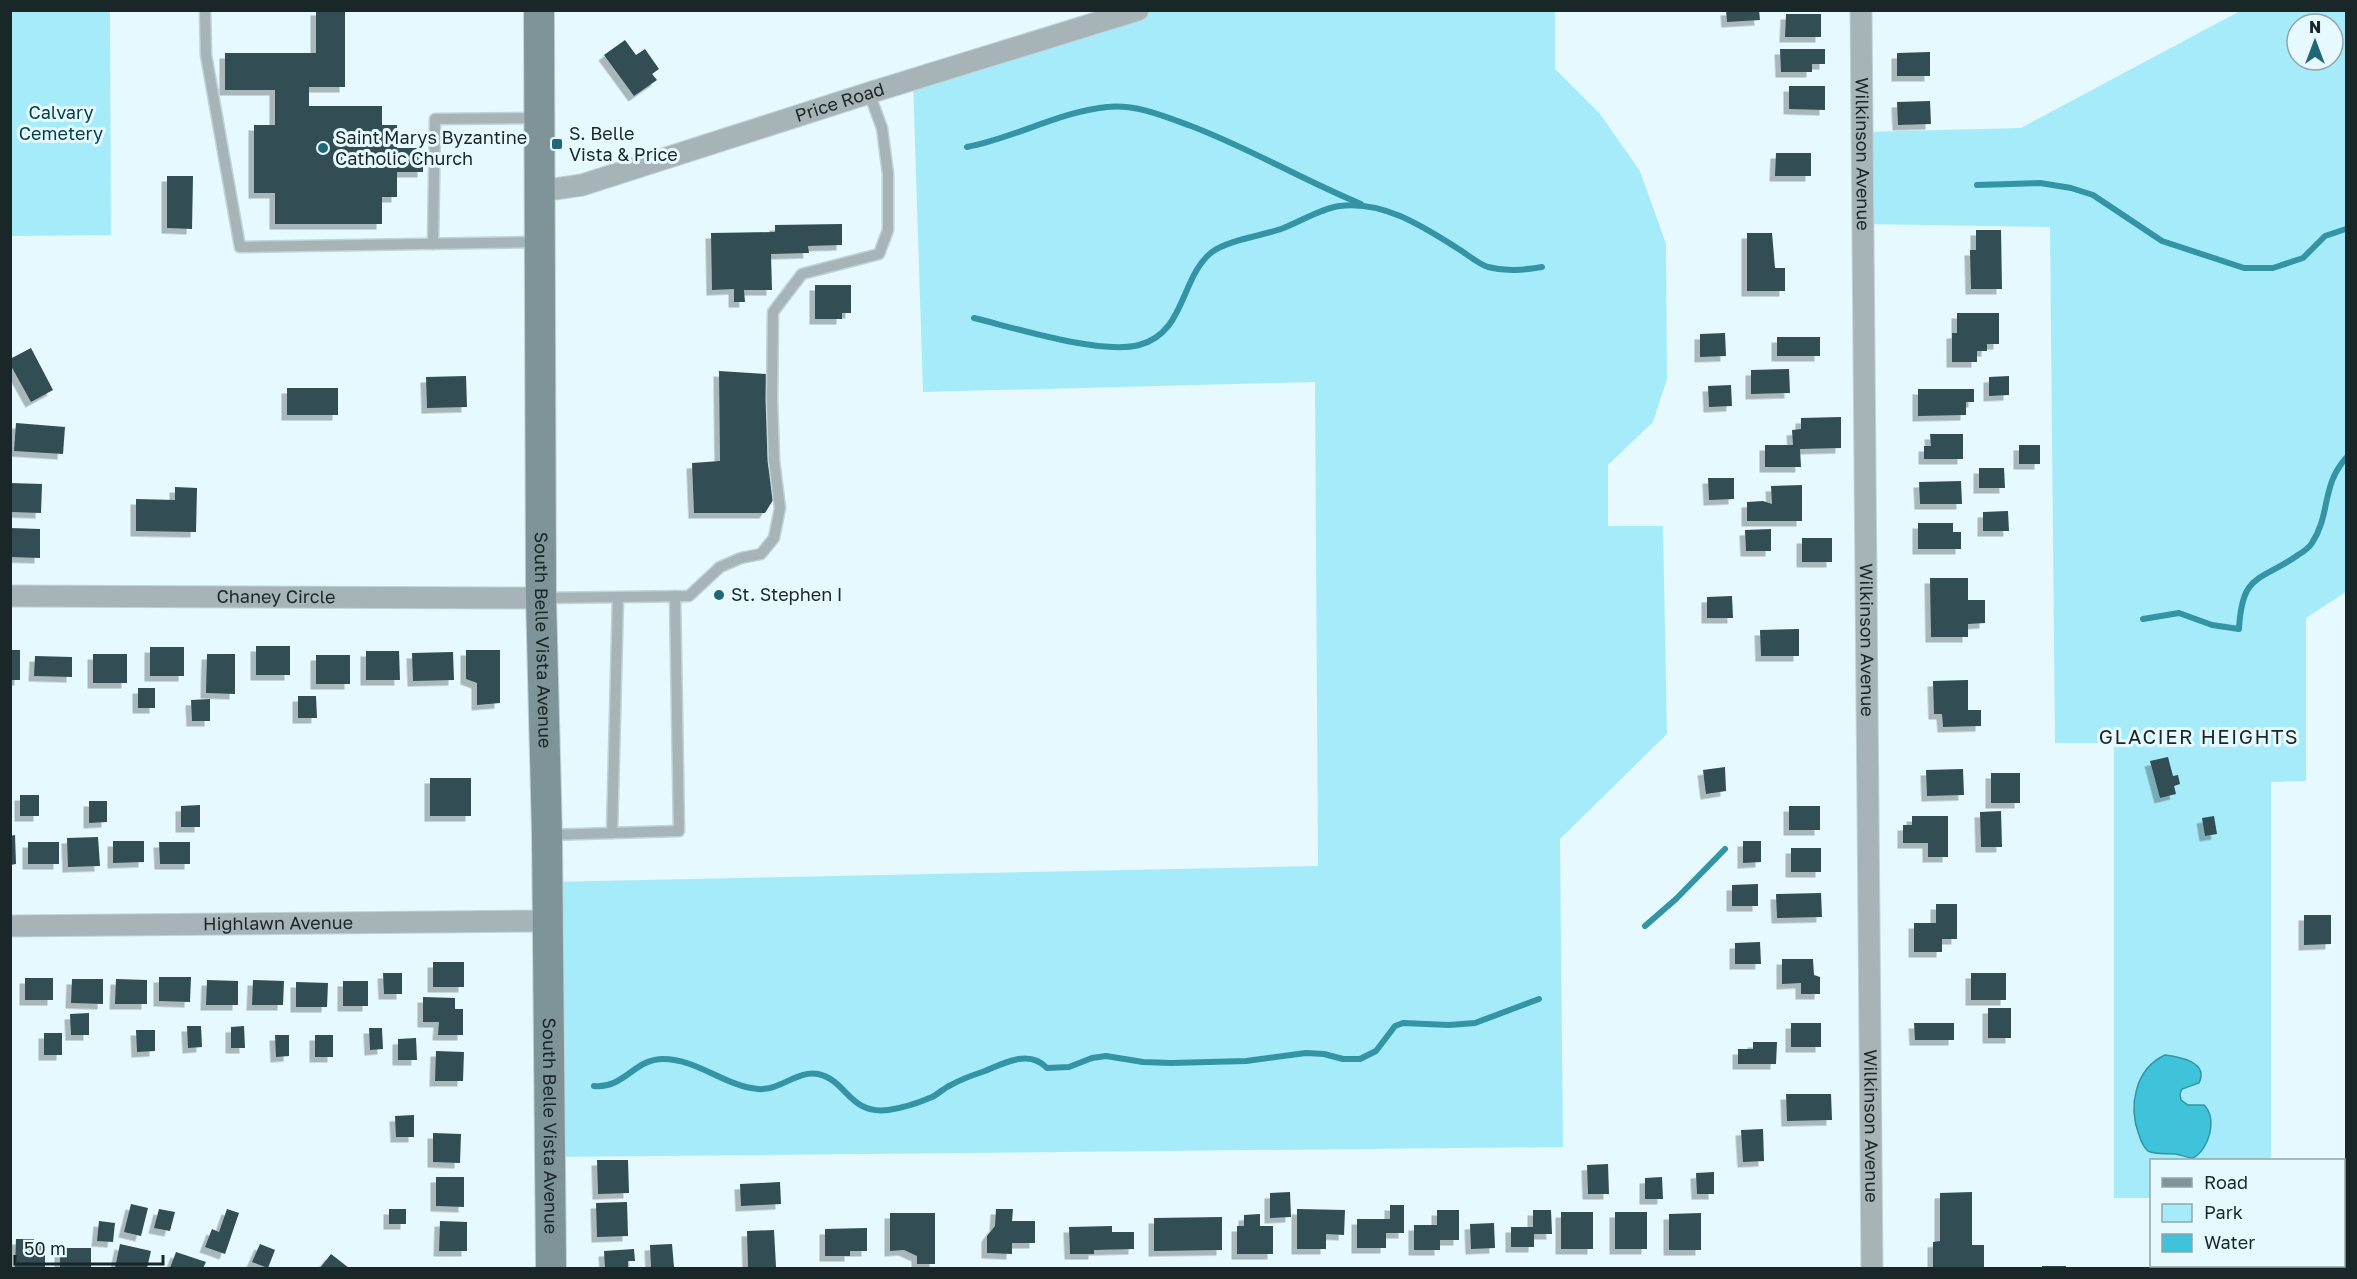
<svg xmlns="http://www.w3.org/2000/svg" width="2357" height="1279" viewBox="0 0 2357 1279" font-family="'Golos Text',sans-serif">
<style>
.green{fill:#a6ebfa;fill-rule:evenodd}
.water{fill:#3ec3db;stroke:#3394a6;stroke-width:1.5}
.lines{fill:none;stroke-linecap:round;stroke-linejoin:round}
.stream{stroke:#3394a6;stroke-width:6}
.building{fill:#304d53;filter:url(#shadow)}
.lane-casing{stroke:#c1d3d8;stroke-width:13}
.street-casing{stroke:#c1d3d8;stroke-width:23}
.secondary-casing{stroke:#c1d3d8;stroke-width:32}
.lane{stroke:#a6b4b7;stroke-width:10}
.street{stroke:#a6b4b7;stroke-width:21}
.secondary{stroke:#7f9498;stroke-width:30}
.poi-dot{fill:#206875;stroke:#e6f9fe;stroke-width:2}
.labels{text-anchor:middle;stroke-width:6;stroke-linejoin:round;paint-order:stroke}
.street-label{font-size:18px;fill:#1a2729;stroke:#e6f9fe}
.park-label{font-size:18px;fill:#013f49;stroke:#e6f9fe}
.poi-label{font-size:18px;fill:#1a2729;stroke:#e6f9fe;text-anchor:start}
.neighbourhood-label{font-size:20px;letter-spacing:1.5px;fill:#1a2729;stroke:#e6f9fe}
</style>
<defs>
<filter id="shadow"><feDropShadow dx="-5.5" dy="5.5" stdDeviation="0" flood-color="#0004"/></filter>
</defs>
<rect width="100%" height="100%" fill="#e6f9fe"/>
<!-- green -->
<g class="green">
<polygon points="10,11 110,11 111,235 11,236"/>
<polygon points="1138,11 1555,11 1555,69 1600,114 1640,171 1666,244 1667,379 1653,422 1608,465 1608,526 1663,526 1667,734 1560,839 1563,1147 550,1157 547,882 1318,866 1315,382 923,392 913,80"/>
<path d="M 2240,11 L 2346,11 L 2346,592 L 2306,618 L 2306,781 L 2271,782 L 2271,1160 L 2152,1160 L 2151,1198 L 2114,1198 L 2114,743 L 2055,743 L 2050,227 L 1863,224 L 1862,132 L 2021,128 ZM 2297,24 L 2333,24 L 2333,60 L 2297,60 ZM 2175,1056 L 2190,1087 L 2182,1089 L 2181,1100 L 2188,1105 L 2204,1105 L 2202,1149 L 2199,1155 L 2186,1158 L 2177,1154 Z"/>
</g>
<!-- water -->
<path class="water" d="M 2165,1055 C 2180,1057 2209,1062 2199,1083 L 2182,1089 L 2180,1094 L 2181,1100 L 2188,1105 L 2204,1105 C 2218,1118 2209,1150 2193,1158 C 2187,1158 2182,1155 2176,1154 C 2167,1153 2156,1155 2148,1151 C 2143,1147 2141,1141 2139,1135 C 2128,1106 2135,1069 2165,1055 Z"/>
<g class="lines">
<!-- stream -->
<g class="stream">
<path d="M 967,147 C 1015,138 1058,112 1107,107 C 1136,104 1164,116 1191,126 C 1249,148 1303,180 1361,204"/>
<polyline points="1977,185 2040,183 2071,188 2093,195 2162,241 2244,268 2273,268 2303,258 2325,236 2346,229"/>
<path d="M 974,318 C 1015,328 1100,355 1139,345 C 1186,333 1180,277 1212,252 C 1228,240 1261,236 1281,229 C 1300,222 1319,209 1340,206 C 1384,201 1422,226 1457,248 C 1467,254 1478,264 1488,267 C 1507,272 1523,270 1542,267"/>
<path d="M 2143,619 L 2179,613 L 2212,625 L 2239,629 C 2242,572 2260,582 2298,555 C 2303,552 2309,548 2312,543 C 2331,514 2321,486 2346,458"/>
<polyline points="1645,926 1676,899 1725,849"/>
<path d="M 594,1086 C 624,1089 634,1059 663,1059 C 697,1059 725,1086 758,1089 C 780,1091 797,1070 818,1074 C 847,1080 849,1115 888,1110 C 903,1108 918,1103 932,1097 C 938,1094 944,1088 951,1085 C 961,1079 973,1075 985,1071 C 1005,1063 1029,1049 1047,1068 L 1069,1067 L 1092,1058 L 1106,1056 L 1143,1062 L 1171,1063 L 1246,1061 L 1306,1053 L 1324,1054 L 1343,1059 L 1360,1059 L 1376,1051 L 1395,1026 L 1403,1023 L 1449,1025 L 1475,1023 L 1539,999"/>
</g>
</g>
<!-- building -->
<g class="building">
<polygon points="316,10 345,10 345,87 309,87 309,106 382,106 382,125 397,125 397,148 423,148 423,172 397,172 397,197 382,197 382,224 275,224 275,193 254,193 254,125 275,125 275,90 225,90 225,53 316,53"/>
<polygon points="1726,10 1759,10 1760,20 1727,22"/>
<polygon points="1786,14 1821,14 1821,37 1785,37"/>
<polygon points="625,40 636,55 645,49 659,69 652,74 657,80 634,96 604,55"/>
<polygon points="1780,49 1825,49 1825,64 1812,64 1812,72 1781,72"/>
<polygon points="1930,52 1930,76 1897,76 1897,53"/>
<polygon points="1789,86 1825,86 1825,110 1789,109"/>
<polygon points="1930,101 1931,124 1898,125 1897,102"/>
<polygon points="1776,153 1811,153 1811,176 1775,176"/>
<polygon points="167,176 193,176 192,229 167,228"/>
<polygon points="842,224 842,245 808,246 809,253 771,254 772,290 744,290 745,302 734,302 734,289 712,290 711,233 775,232 775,225"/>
<polygon points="1976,230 2001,230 2002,289 1971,289 1970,250 1976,250"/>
<polygon points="1747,233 1772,233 1775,268 1785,268 1785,291 1747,291"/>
<polygon points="815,285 851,285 851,313 842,313 842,319 815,319"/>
<polygon points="1957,313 1999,313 1999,344 1987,344 1987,351 1977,351 1977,362 1952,362 1952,333 1957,333"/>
<polygon points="1725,333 1726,356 1700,357 1700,334"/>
<rect x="1777" y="337" width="43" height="19"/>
<polygon points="31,348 53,390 31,402 10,364 10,359"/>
<polygon points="1789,369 1790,393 1751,394 1751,370"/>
<polygon points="719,371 766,374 768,465 778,492 765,513 694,513 692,463 720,461"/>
<polygon points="466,376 467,407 427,408 426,377"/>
<polygon points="2009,376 2009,395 1989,396 1989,377"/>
<polygon points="1731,385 1732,406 1709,407 1708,386"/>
<rect x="287" y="388" width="51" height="27"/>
<polygon points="1918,389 1974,389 1974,402 1966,402 1966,415 1918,416"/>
<polygon points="1841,417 1841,448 1800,449 1801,467 1765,467 1765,445 1793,445 1792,430 1801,429 1801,418"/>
<polygon points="16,423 65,427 63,454 14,451"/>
<polygon points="1930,434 1963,434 1963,459 1924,459 1924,446 1931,446"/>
<rect x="2019" y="445" width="21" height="19"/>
<polygon points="1979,468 2004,468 2005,488 1979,488"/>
<polygon points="1708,478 1734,478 1734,499 1709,500"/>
<polygon points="1961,481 1962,504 1920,504 1919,482"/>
<polygon points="10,483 42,484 41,513 10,512"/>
<polygon points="1802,485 1802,521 1747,521 1747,502 1763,501 1772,504 1771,486"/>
<polygon points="175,487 197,488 196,532 136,531 136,499 175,500"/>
<polygon points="2008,511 2009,531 1983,531 1983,512"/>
<polygon points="1918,523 1953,523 1953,532 1961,532 1961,549 1918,549"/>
<polygon points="10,528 40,529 40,558 10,557"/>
<polygon points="1771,529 1771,551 1746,551 1745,530"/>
<rect x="1802" y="538" width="30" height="24"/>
<polygon points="1930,578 1968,578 1968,600 1985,600 1985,623 1968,624 1968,637 1931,637"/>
<polygon points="1732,596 1733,618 1707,618 1707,597"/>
<polygon points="1799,629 1799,656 1761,656 1760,630"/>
<rect x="256" y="646" width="34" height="29"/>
<rect x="150" y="647" width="34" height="29"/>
<rect x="10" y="650" width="10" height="30"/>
<polygon points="466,650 500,650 500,703 477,705 477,683 466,679"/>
<polygon points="366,651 399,651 400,680 366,680"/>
<polygon points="453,652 454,680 413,681 412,653"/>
<rect x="93" y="654" width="34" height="29"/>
<polygon points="207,654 235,654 235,694 206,693"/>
<rect x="316" y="655" width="34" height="29"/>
<polygon points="35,656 72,657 72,677 34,676"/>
<polygon points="1968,680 1968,710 1981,710 1981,726 1943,727 1942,714 1934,714 1933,681"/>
<rect x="138" y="688" width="17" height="20"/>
<polygon points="298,696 316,696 317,718 298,718"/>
<polygon points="210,699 210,721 192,721 191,700"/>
<polygon points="2168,757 2173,776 2178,775 2180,784 2174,786 2176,794 2160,798 2150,761"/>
<polygon points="1725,767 1726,791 1706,794 1703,770"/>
<polygon points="1963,769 1964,795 1927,796 1926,770"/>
<rect x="1991" y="773" width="29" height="30"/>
<rect x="430" y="778" width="41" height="38"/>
<rect x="20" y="795" width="19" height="21"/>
<polygon points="89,801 107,801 107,822 89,823"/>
<polygon points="200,805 200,827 181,827 181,806"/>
<rect x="1789" y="806" width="31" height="24"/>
<polygon points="2001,811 2002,847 1981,847 1980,812"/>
<polygon points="1912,816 1948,816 1948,857 1928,857 1928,843 1903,843 1903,825 1912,825"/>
<polygon points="2214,816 2217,834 2205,836 2202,818"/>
<polygon points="15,835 16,864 10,865 10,836"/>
<polygon points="98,837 100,866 68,867 67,838"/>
<polygon points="113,841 144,841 144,862 113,863"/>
<polygon points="1743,841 1761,841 1761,862 1743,863"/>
<rect x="28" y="842" width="31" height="22"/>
<polygon points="159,842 190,842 190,864 160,864"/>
<rect x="1791" y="848" width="30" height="24"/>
<polygon points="1758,884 1758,906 1732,906 1732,885"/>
<polygon points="1821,893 1822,917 1777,918 1776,894"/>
<polygon points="1936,904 1957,904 1957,939 1942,939 1942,952 1914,952 1914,923 1936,923"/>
<polygon points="2304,915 2331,915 2331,944 2304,945"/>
<polygon points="1760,942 1761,964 1735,964 1735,943"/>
<polygon points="1782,959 1813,959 1814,975 1820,977 1820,994 1801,994 1801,983 1782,984"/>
<rect x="433" y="962" width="31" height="25"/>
<polygon points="383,973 402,973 402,994 384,994"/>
<rect x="1971" y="973" width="35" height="27"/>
<polygon points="159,977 191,977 190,1002 159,1001"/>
<rect x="25" y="978" width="28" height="22"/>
<polygon points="72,979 103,979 103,1004 71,1003"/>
<polygon points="116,979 147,980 147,1004 115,1004"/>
<polygon points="207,980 238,981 238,1005 206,1005"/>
<polygon points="253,980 284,981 283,1005 252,1005"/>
<rect x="343" y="981" width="25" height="25"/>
<polygon points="296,982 328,983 327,1007 296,1007"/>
<polygon points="423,997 455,998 455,1009 463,1009 463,1035 438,1035 439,1022 423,1022"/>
<rect x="1988" y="1008" width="23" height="30"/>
<polygon points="89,1013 89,1035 71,1035 70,1014"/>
<rect x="1791" y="1023" width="30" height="24"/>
<polygon points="1914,1023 1954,1023 1954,1040 1915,1040"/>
<polygon points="187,1026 201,1026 202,1047 188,1048"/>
<polygon points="244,1026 245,1048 231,1048 231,1027"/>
<polygon points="369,1028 382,1028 383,1049 370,1050"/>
<polygon points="136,1030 155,1030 155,1051 137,1052"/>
<rect x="44" y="1033" width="18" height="22"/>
<polygon points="275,1035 289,1035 289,1056 276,1057"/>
<rect x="315" y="1035" width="18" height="22"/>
<polygon points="416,1038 417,1060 398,1060 398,1039"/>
<polygon points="1753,1042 1777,1042 1776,1064 1738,1064 1738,1049 1753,1049"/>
<polygon points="436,1051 464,1052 463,1081 435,1081"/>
<polygon points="1786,1094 1831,1094 1832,1120 1787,1121"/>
<polygon points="414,1115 414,1137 396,1137 395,1116"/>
<polygon points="1763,1129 1764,1161 1743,1162 1741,1130"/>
<polygon points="433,1133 461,1134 460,1163 433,1162"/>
<polygon points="597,1160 628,1160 629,1193 598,1194"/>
<polygon points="1608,1164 1609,1194 1588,1194 1587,1165"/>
<polygon points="1714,1172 1714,1194 1697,1194 1696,1173"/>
<polygon points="436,1177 464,1177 464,1207 436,1206"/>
<polygon points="1662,1177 1663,1199 1645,1199 1645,1178"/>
<polygon points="780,1182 781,1204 741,1206 740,1184"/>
<polygon points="1290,1192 1291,1217 1270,1218 1270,1193"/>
<polygon points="1972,1192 1972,1245 1984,1245 1984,1267 1933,1267 1933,1242 1940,1241 1940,1193"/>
<polygon points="627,1202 628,1236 597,1237 596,1203"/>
<polygon points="131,1204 148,1208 141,1236 124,1232"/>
<polygon points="1390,1205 1404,1205 1404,1233 1386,1233 1386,1248 1357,1248 1357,1219 1390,1219"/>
<polygon points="159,1209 175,1212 170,1231 154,1228"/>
<polygon points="227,1209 239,1213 225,1254 205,1247 212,1229 219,1232"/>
<rect x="389" y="1209" width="17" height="15"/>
<polygon points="996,1209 1013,1209 1012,1221 1035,1221 1035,1243 1012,1243 1012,1254 987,1253 987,1236 995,1226"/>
<polygon points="1297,1209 1345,1210 1344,1235 1326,1234 1326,1249 1297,1249"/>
<polygon points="1437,1210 1459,1210 1459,1240 1440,1240 1440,1250 1414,1250 1414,1225 1437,1225"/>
<polygon points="1533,1210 1551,1210 1552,1234 1534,1234 1534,1247 1511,1247 1511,1227 1533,1227"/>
<rect x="1561" y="1212" width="32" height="37"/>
<rect x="1615" y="1212" width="32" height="37"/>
<polygon points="890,1213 935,1213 935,1264 917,1264 917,1256 904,1250 890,1251"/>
<polygon points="1701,1213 1701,1250 1669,1250 1669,1214"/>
<polygon points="1260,1214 1260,1226 1273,1226 1273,1254 1237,1254 1237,1226 1244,1226 1244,1215"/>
<polygon points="1222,1217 1222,1250 1154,1251 1154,1218"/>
<polygon points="99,1221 115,1223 113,1242 97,1241"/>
<polygon points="440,1221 467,1222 467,1251 439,1251"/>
<polygon points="1494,1223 1495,1248 1471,1249 1470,1224"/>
<polygon points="1112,1226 1112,1232 1134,1232 1134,1249 1094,1250 1094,1254 1070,1254 1069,1227"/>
<polygon points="867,1228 867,1251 850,1251 850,1256 825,1256 825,1229"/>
<polygon points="774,1230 776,1267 748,1268 747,1231"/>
<polygon points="16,1239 34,1239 36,1245 45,1245 45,1268 15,1268"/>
<polygon points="120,1244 151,1251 147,1268 115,1268"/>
<polygon points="260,1244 275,1250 268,1268 252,1262"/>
<polygon points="672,1244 674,1267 651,1267 650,1245"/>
<rect x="60" y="1248" width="31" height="20"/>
<polygon points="634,1249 635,1261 628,1261 628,1268 605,1268 604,1251"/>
<polygon points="176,1252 206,1262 203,1268 170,1268"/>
<polygon points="331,1254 349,1268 320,1268"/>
<rect x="2042" y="1266" width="24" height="2"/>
</g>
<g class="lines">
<!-- lane casing -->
<g class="lane-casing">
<g id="lane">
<polyline points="205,10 206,55 240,247 537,242"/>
<polyline points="433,244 435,119 537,118"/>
<polyline points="618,597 689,596 720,567 741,558 761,554 774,538 780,508 774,460 772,399 773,312 802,274 879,254 888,230 888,174 882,128 869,93"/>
<polyline points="542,598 618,597 612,833 548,835"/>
<polyline points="612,833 679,831 675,596"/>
</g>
</g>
<!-- street casing -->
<g class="street-casing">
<g id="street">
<path id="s1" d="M 1861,10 L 1872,1268"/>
<path id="s2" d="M 541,191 L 582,185 L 869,93 L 1138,10"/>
<path id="s3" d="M 10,596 L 541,598"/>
<path id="s4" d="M 10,926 L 547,921"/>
</g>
</g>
<!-- secondary casing -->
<g class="secondary-casing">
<g id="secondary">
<path id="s5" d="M 539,10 L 541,598 L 547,835 L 551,1268"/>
</g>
</g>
<!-- lane -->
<use href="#lane" class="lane"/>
<!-- street -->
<use href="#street" class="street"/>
<!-- secondary -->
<use href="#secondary" class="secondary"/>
</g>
<!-- markers -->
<g class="poi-dot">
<rect x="551" y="138" width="12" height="12" rx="3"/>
<circle cx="323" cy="148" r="6"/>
<circle cx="719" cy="595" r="6"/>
</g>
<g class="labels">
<!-- street labels -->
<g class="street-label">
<text dy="6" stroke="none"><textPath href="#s2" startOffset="312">Price Road</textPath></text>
<text dy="6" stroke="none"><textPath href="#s1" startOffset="144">Wilkinson Avenue</textPath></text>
<text dy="6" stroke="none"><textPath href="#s3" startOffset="266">Chaney Circle</textPath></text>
<text dy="6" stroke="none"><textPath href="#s1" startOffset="630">Wilkinson Avenue</textPath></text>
<text dy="6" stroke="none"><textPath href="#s5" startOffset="630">South Belle Vista Avenue</textPath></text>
<text dy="6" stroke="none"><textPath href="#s4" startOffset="268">Highlawn Avenue</textPath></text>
<text dy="6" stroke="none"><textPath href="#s5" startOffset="1116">South Belle Vista Avenue</textPath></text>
<text dy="6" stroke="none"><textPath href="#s1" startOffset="1116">Wilkinson Avenue</textPath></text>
</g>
<!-- park labels -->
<g class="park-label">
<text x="61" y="119">Calvary<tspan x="61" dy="21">Cemetery</tspan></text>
</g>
<!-- poi labels -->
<g class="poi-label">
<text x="569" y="140">S. Belle<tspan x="569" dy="21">Vista &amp; Price</tspan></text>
<text x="335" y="144">Saint Marys Byzantine<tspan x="335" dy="21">Catholic Church</tspan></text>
<text x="731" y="601">St. Stephen I</text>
</g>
<!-- neighbourhood labels -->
<g class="neighbourhood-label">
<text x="2199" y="744">GLACIER HEIGHTS</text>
</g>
</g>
<!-- border -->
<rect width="2357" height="1279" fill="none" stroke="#1a2729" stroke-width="24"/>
<!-- legend -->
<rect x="2150" y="1159" width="195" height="108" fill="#e6f9fe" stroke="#94a5a9" stroke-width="1.5"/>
<rect x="2162" y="1178" width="30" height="9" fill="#7f9498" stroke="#94a5a9" stroke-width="1.5"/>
<text x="2204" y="1189" font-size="18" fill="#1a2729">Road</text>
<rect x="2162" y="1204" width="30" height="18" fill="#a6ebfa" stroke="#94a5a9" stroke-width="1.5"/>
<text x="2204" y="1219" font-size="18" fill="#1a2729">Park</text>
<rect x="2162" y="1234" width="30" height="18" fill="#3ec3db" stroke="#94a5a9" stroke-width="1.5"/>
<text x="2204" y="1249" font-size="18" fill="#1a2729">Water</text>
<!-- north arrow -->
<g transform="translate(2315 42)"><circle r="28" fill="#e6f9fe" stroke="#94a5a9" stroke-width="1.5"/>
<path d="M0-4.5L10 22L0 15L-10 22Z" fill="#206875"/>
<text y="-9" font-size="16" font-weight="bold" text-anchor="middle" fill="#1a2729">N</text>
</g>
<!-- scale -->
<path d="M15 1255v9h148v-9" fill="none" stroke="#1a2729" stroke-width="3"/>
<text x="24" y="1255" font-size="18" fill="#1a2729" stroke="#e6f9fe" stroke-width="4.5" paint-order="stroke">50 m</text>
</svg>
